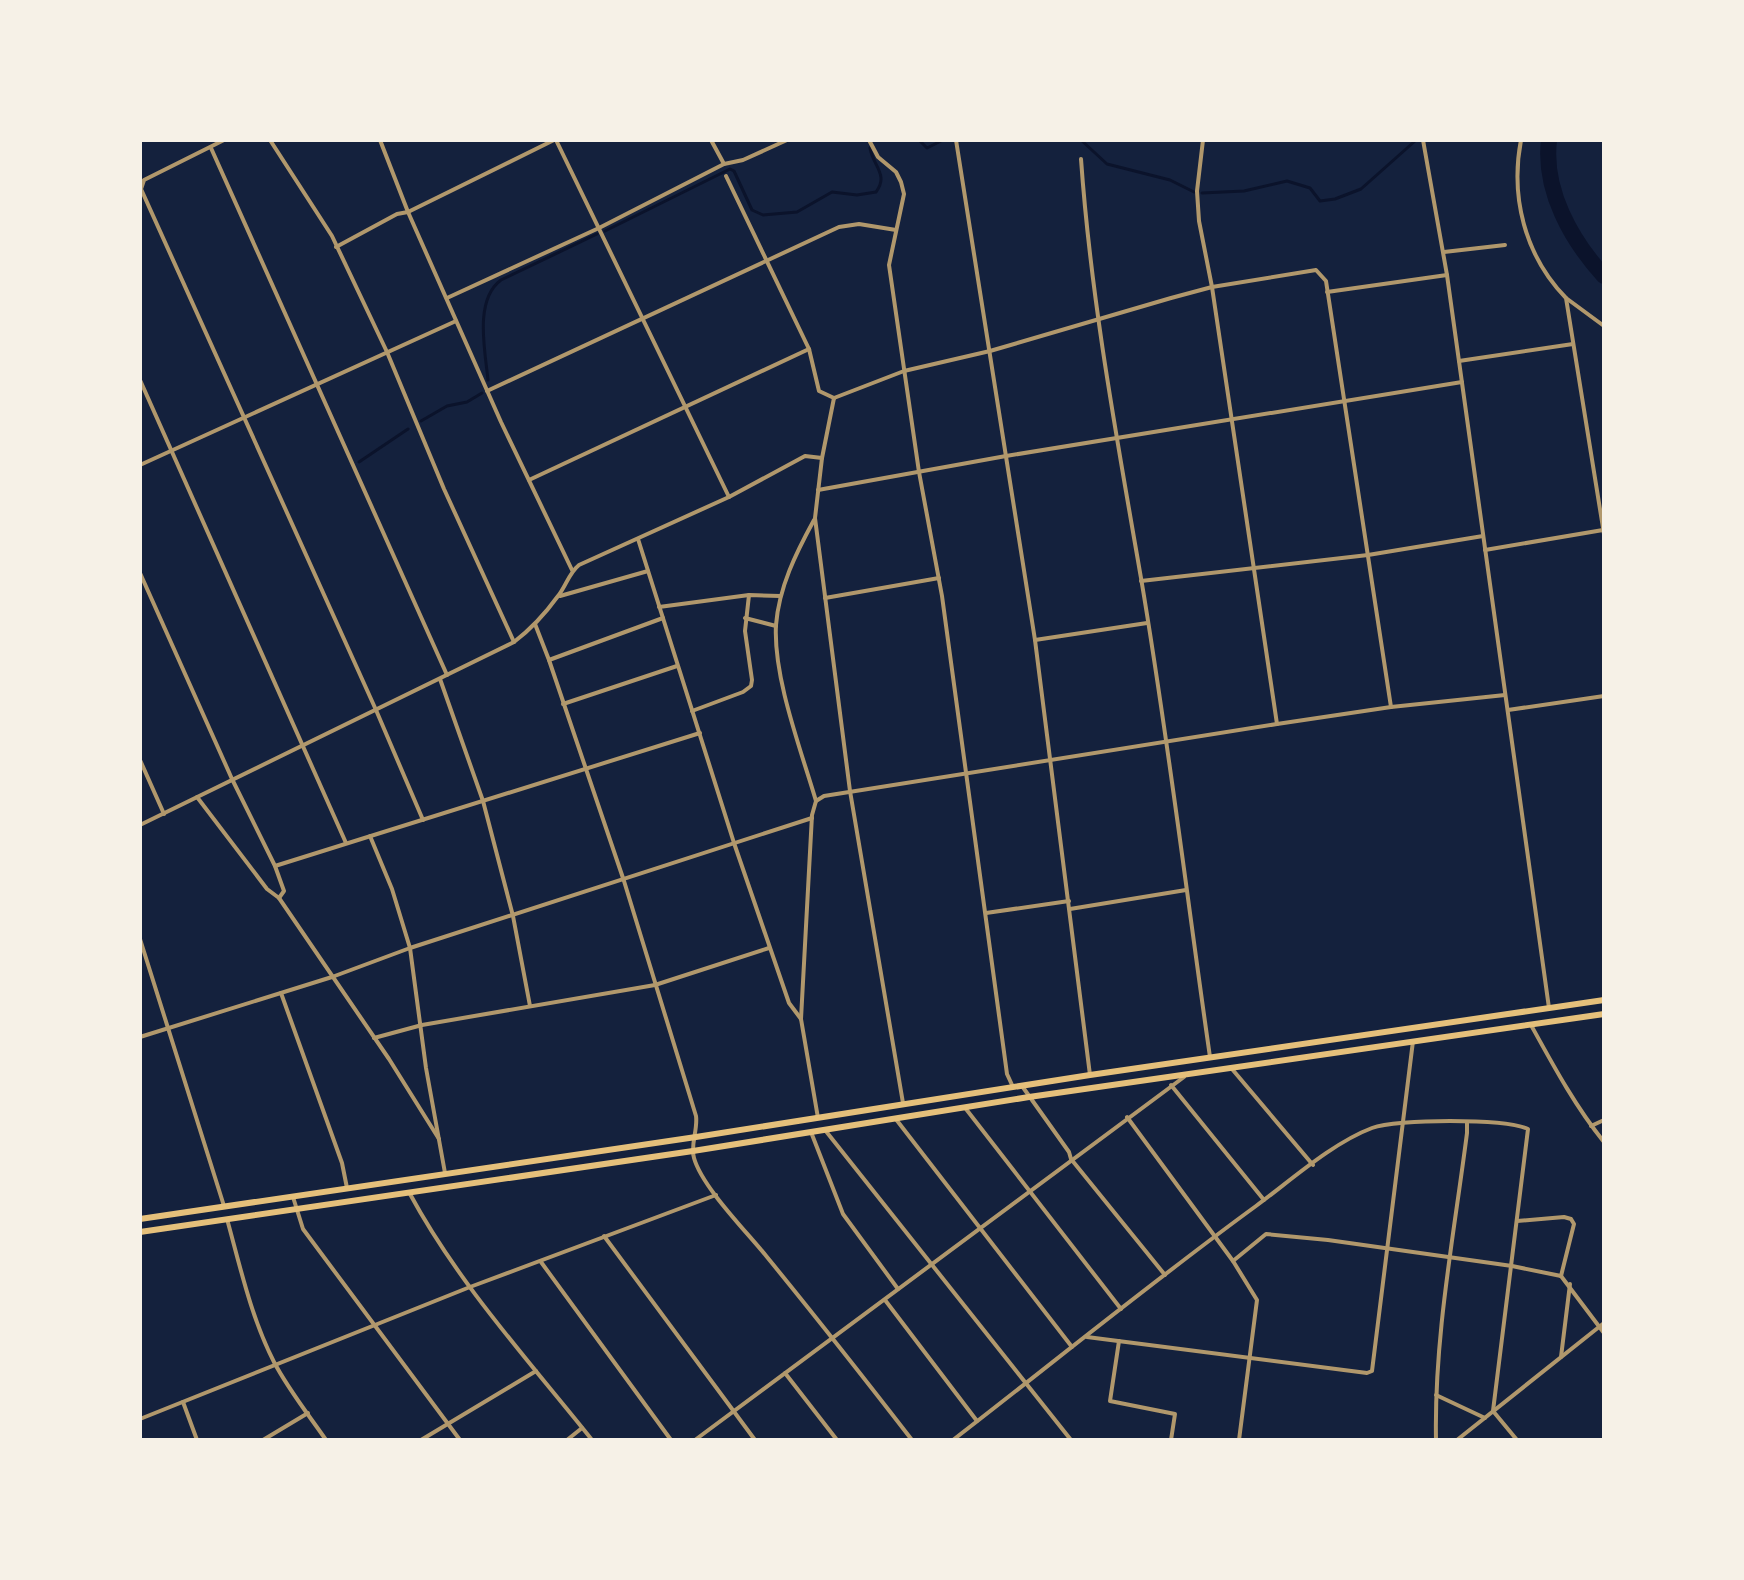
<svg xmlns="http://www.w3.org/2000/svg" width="1744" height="1580" viewBox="0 0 1744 1580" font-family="'IBM Plex Sans',sans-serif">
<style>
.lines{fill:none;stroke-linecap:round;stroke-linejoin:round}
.stream{stroke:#0b132b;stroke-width:3}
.river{stroke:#0b132b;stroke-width:16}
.minor{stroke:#b1986c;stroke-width:4}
.trunk{stroke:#e5c07b;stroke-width:6}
</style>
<rect width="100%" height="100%" fill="#14213d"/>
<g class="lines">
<!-- stream -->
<g class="stream">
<polyline points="919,140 927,148 943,140"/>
<polyline points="1081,140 1107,164 1170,180 1194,192"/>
<polyline points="1202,193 1244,191 1287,181 1310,188 1320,201 1335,199 1361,189 1415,141"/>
<path d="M 605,231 L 730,169 L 734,171 L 752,210 L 763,215 L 797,212 L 832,192 L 857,195 L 876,192 C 889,175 873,166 870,148"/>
<path d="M 488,380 C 485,350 474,300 501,280 L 597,234"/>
<polyline points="421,421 447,406 467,402 482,393"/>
<polyline points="359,462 408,429"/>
</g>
<!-- river -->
<path class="river" d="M 1549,140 C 1543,190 1571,240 1604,276"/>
<!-- minor -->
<g class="minor">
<polyline points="224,140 144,180 141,189 376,710 423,820"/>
<polyline points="270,140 332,236 387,352 444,489 514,642"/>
<polyline points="380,140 408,212 501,422 572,570"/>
<polyline points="556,140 729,497"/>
<polyline points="711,140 724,164"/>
<polyline points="869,140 878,157 896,172 901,182 904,194 889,265 919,472 942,596 1007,1074 1013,1087"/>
<polyline points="956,140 1035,640 1090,1075"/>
<polyline points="1203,140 1197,191 1199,221 1212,287 1277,724"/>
<polyline points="1423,140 1447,275 1549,1008"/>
<path d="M 1521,140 C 1510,197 1525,256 1566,298 L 1604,534"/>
<polyline points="211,148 447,675"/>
<path d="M 1081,159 C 1091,300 1117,439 1141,578 C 1168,737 1187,898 1210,1057"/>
<polyline points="726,176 809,349 819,391 834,398"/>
<polyline points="336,247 397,214 408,212 554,140"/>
<polyline points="1444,252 1505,245"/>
<polyline points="1327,292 1447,275"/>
<polyline points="447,298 599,228 724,164 743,160 787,140"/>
<polyline points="1566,298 1604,326"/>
<polyline points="1459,361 1573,344"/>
<polyline points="140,380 346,843"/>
<polyline points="487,391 839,227 859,224 896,230"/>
<polyline points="834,398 904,371 990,351 1171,298 1212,287 1316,270 1326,281 1391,707"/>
<polyline points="834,398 822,458 815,518 850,791 903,1103"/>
<polyline points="140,465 456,321"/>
<polyline points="529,480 809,349"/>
<polyline points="818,490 1006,456 1462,382"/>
<path d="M 814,520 C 796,553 779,587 776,625 C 773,677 801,750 816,801"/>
<polyline points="638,539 734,843 789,1003 801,1019 818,1118"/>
<polyline points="1485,550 1603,530"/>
<polyline points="140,573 232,779 275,866 284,891 279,898"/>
<polyline points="1141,581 1368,555 1483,536"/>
<polyline points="560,596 648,571"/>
<polyline points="825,598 939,578"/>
<polyline points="659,607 749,595 780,596"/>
<polyline points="745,618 776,626"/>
<path d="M 535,624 L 549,660 L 624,881 L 696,1116 C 698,1130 690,1145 694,1158 C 702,1187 747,1232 767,1257 C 816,1317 864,1378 912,1440"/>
<polyline points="1035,640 1147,623"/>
<polyline points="549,660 663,618"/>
<polyline points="440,679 483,801 513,916 530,1006"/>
<polyline points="563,704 677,666"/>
<polyline points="1508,710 1604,696"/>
<polyline points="692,711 743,692 751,686 752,680 745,631 749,595"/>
<polyline points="140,760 164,814"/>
<polyline points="197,797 267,889 279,898 389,1059 439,1139"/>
<path d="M 140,825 L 514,642 C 531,629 545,614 558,596 C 566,586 569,573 579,565 L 729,497 L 805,456 L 822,458"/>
<polyline points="370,836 392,889 410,948 426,1068 445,1173"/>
<polyline points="275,866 700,733"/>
<polyline points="1070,909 1186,890"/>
<polyline points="986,913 1069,901"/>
<polyline points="140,939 224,1206"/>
<polyline points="281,993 342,1163 347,1188"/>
<polyline points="801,1019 812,815 816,801 824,796 1277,724 1391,707 1505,695"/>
<path d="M 1531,1025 C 1553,1065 1575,1106 1604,1142"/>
<polyline points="140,1037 332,977 410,948 812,818"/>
<polyline points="374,1038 422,1025 655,985 769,948"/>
<polyline points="1232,1069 1313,1165"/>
<polyline points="1171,1085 1264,1200"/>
<polyline points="1022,1086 1069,1152 1071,1159 1165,1275"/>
<polyline points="966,1109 1121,1309"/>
<polyline points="1127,1117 1233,1261 1257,1300 1239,1440"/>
<polyline points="895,1118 1072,1347"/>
<polyline points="1591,1126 1604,1120"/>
<polyline points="825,1130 1071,1440"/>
<polyline points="811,1132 843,1214 898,1289"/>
<path d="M 410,1194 C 458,1283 529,1361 592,1440"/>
<polyline points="293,1197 303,1229 460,1440"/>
<path d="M 227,1219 C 240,1266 251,1317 274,1362 C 288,1389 308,1414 326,1440"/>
<polyline points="1517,1221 1564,1217 1571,1219 1574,1224 1561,1276"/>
<polyline points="604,1236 755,1440"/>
<polyline points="1233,1261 1266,1234 1328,1240 1512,1266 1561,1276"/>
<polyline points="541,1262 671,1440"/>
<polyline points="1561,1276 1604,1333"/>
<polyline points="885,1300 977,1421"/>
<polyline points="1087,1337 1367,1373 1372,1371 1413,1041"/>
<polyline points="1119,1341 1110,1401 1175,1414 1171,1440"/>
<polyline points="1561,1357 1570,1284"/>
<polyline points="785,1373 837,1440"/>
<polyline points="1436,1395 1485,1418"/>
<polyline points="183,1402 197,1440"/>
<polyline points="140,1419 470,1287 716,1195"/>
<polyline points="263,1440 308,1413"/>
<polyline points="421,1440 536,1371"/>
<polyline points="567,1440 582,1428"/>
<polyline points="695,1440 1184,1077"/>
<path d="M 953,1440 C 1054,1362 1153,1281 1256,1206 C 1290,1181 1332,1143 1372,1128 C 1397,1119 1503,1118 1528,1129 L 1493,1411 L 1517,1440"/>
<path d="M 1436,1440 C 1434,1337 1454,1235 1467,1133 L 1467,1122"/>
<polyline points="1457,1440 1604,1323"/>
</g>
<!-- trunk -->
<g class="trunk">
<polyline points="140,1219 696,1137 1090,1075 1604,1000"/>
<polyline points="140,1232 693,1151 1029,1097 1604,1014"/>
</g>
</g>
<!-- border -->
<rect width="1744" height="1580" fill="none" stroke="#f6f1e7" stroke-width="284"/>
</svg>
